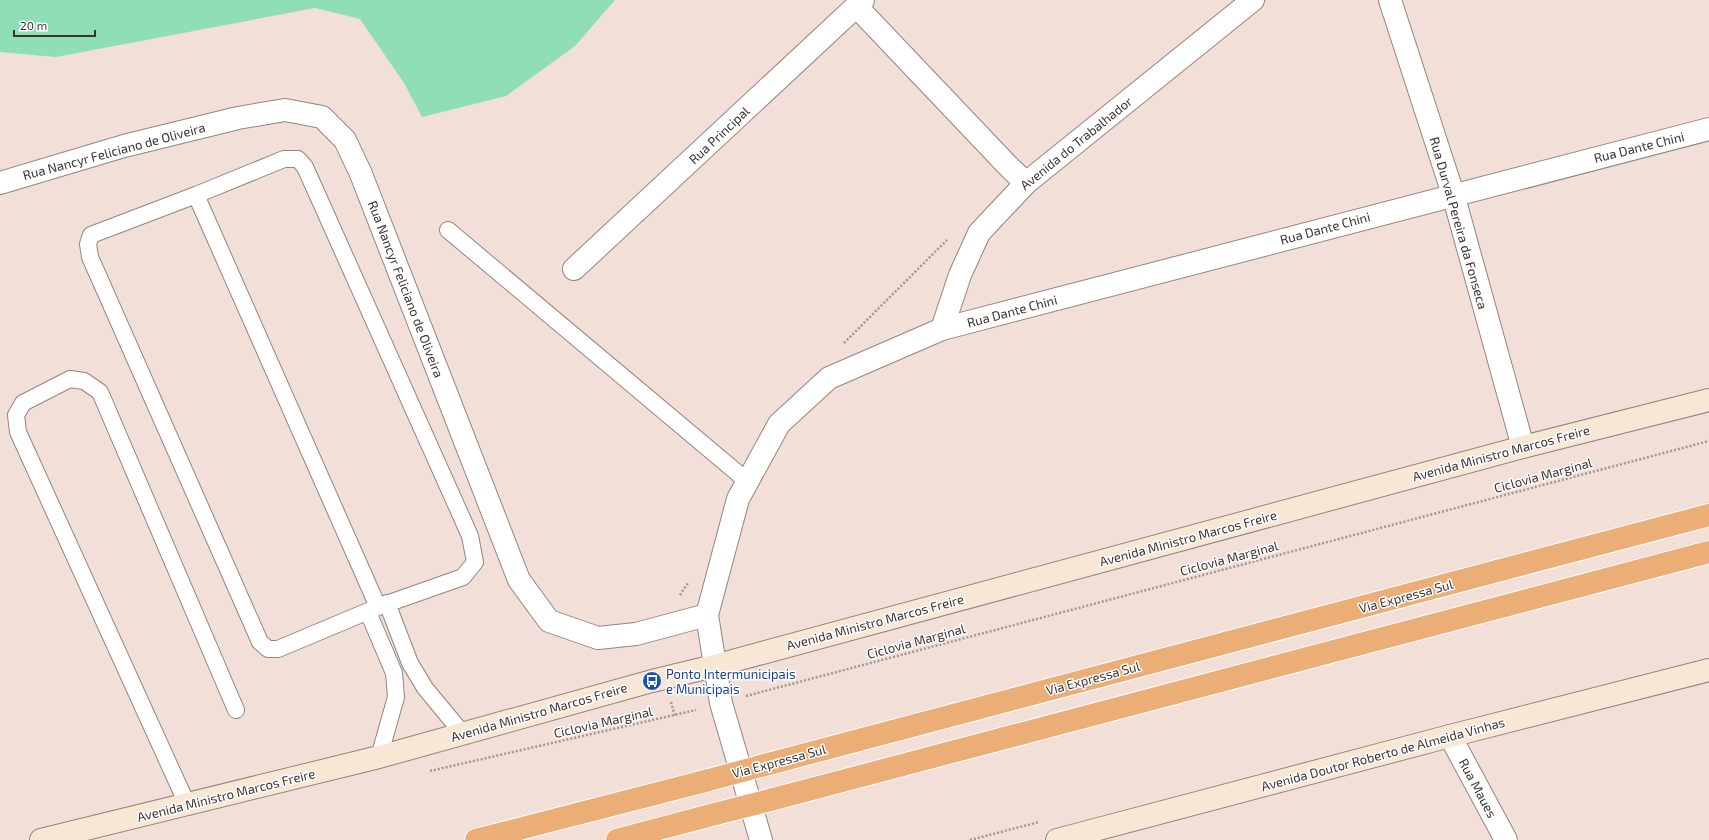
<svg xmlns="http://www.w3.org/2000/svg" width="1709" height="840" viewBox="0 0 1709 840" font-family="'Exo 2',sans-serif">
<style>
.green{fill:#8fdeb6}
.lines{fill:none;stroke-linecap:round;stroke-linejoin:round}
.service-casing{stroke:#95847e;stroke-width:18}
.minor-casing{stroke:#95847e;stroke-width:24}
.tertiary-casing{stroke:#95847e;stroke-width:24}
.secondary-casing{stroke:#95847e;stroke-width:24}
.motorway-casing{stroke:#fff;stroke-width:24}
.path{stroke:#a39690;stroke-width:2.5;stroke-dasharray:2 2;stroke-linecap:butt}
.service{stroke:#fff;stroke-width:16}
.minor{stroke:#fff;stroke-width:22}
.tertiary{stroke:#fff;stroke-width:22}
.secondary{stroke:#f9e7d6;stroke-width:22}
.motorway{stroke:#eaae76;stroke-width:22}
.motorway-bridge-casing{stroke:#fff;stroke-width:24;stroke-linecap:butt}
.motorway-bridge{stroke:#eaae76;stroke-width:22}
.labels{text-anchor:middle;stroke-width:3;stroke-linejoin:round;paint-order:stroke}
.street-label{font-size:13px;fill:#3a3330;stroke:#fff}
.transit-label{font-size:13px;fill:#164399;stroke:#fff;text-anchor:start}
</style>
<rect width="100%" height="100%" fill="#f2dfd8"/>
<!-- green -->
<polygon class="green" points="0,0 615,0 575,46 506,96 422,117 404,83 360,19 315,8 56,57 0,52"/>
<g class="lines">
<!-- service casing -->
<g class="service-casing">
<g id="service">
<polygon points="284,159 298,159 305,167 470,536 475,562 463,577 378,607 278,649 268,649 260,642 90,257 88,244 91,235 196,195"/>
<polyline points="196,195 378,607"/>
<polyline points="448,230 747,481"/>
<polyline points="387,603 410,663 425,688 463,734"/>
<polyline points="368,612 394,673 396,697 379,757"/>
<polyline points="187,804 18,432 16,415 23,403 70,379 84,381 100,392 236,710"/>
</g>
</g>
<!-- minor casing -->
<g class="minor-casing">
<g id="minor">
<polyline points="1390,0 1453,194 1523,447"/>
<polyline points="856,6 1009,167 1026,183"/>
<polyline points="0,183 124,146 238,118 285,110 322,117 345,140 361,174 519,580 549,621 598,638 636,634 707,615"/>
<polyline points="574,269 863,0"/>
<polyline points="1450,736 1506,840"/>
</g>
</g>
<!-- tertiary casing -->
<g class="tertiary-casing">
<g id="tertiary">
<polyline points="942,329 960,275 979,233 1026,183 1253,0"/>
<polyline points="761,840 721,703 707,615 738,499 779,424 829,378 942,329 1709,129"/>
</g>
</g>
<!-- secondary casing -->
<g class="secondary-casing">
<g id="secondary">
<polyline points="41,840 379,757 652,681 714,666 1523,447 1709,400"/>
<polyline points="1057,840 1450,736 1709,670"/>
</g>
</g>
<!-- motorway casing -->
<g class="motorway-casing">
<g id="motorway">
<polyline points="761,766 1709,515"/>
<polyline points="770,800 1709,552"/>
<polyline points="476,840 709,780"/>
<polyline points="617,840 719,813"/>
</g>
</g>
<!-- path -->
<g class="path">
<polyline points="844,343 947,240"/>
<polyline points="680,595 688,583"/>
<polyline points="746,696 1709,441"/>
<polyline points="671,702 675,716"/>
<polyline points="430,771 696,710"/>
<polyline points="970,840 1039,822"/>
</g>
<!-- service -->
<use href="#service" class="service"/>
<!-- minor -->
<use href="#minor" class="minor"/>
<!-- tertiary -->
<use href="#tertiary" class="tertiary"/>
<!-- secondary -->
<use href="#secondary" class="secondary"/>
<!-- motorway -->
<use href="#motorway" class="motorway"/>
<!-- motorway-bridge casing -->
<g class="motorway-bridge-casing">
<g id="motorway-bridge">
<polyline points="709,780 761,766"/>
<polyline points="719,813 770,800"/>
</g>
</g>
<!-- motorway-bridge -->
<use href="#motorway-bridge" class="motorway-bridge"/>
</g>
<!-- icons -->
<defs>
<g id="bus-disc" transform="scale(1)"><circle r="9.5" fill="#1a4fb4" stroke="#fff"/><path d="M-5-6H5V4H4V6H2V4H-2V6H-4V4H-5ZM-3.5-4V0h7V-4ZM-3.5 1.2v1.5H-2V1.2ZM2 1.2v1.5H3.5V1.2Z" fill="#fff"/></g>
</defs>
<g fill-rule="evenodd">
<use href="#bus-disc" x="652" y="681"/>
</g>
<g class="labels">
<!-- street labels -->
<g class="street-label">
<text transform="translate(719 135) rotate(-43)" y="5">Rua Principal</text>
<text transform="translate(1076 143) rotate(-39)" y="5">Avenida do Trabalhador</text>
<text transform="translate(1639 147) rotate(-14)" y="5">Rua Dante Chini</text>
<text transform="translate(114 151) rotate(-15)" y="5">Rua Nancyr Feliciano de Oliveira</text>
<text transform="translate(1459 223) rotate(74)" y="5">Rua Durval Pereira da Fonseca</text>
<text transform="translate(1325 228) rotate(-15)" y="5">Rua Dante Chini</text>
<text transform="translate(406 289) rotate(69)" y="5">Rua Nancyr Feliciano de Oliveira</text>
<text transform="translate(1012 311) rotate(-15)" y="5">Rua Dante Chini</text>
<text transform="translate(1501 453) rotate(-15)" y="5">Avenida Ministro Marcos Freire</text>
<text transform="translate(1543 475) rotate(-15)" y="5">Ciclovia Marginal</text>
<text transform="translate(1188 538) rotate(-15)" y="5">Avenida Ministro Marcos Freire</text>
<text transform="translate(1229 558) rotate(-15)" y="5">Ciclovia Marginal</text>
<text transform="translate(1406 596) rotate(-15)" y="5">Via Expressa Sul</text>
<text transform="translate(875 622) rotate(-15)" y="5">Avenida Ministro Marcos Freire</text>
<text transform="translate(916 641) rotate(-15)" y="5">Ciclovia Marginal</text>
<text transform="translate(1093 678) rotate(-15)" y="5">Via Expressa Sul</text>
<text transform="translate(539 712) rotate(-16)" y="5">Avenida Ministro Marcos Freire</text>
<text transform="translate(603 722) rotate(-13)" y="5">Ciclovia Marginal</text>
<text transform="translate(1383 754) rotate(-15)" y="5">Avenida Doutor Roberto de Almeida Vinhas</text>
<text transform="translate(779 761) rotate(-15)" y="5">Via Expressa Sul</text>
<text transform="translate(1478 788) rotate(62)" y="5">Rua Maues</text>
<text transform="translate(226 795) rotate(-14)" y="5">Avenida Ministro Marcos Freire</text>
</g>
<!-- transit labels -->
<g class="transit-label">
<text x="666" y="679">Ponto Intermunicipais<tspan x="666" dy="15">e Municipais</tspan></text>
</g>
</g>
<!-- scale -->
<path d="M14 30v6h81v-6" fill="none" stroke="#3a3330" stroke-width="2"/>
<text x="20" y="30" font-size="12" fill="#3a3330" stroke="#ffffff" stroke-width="3" paint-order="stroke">20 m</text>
</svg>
